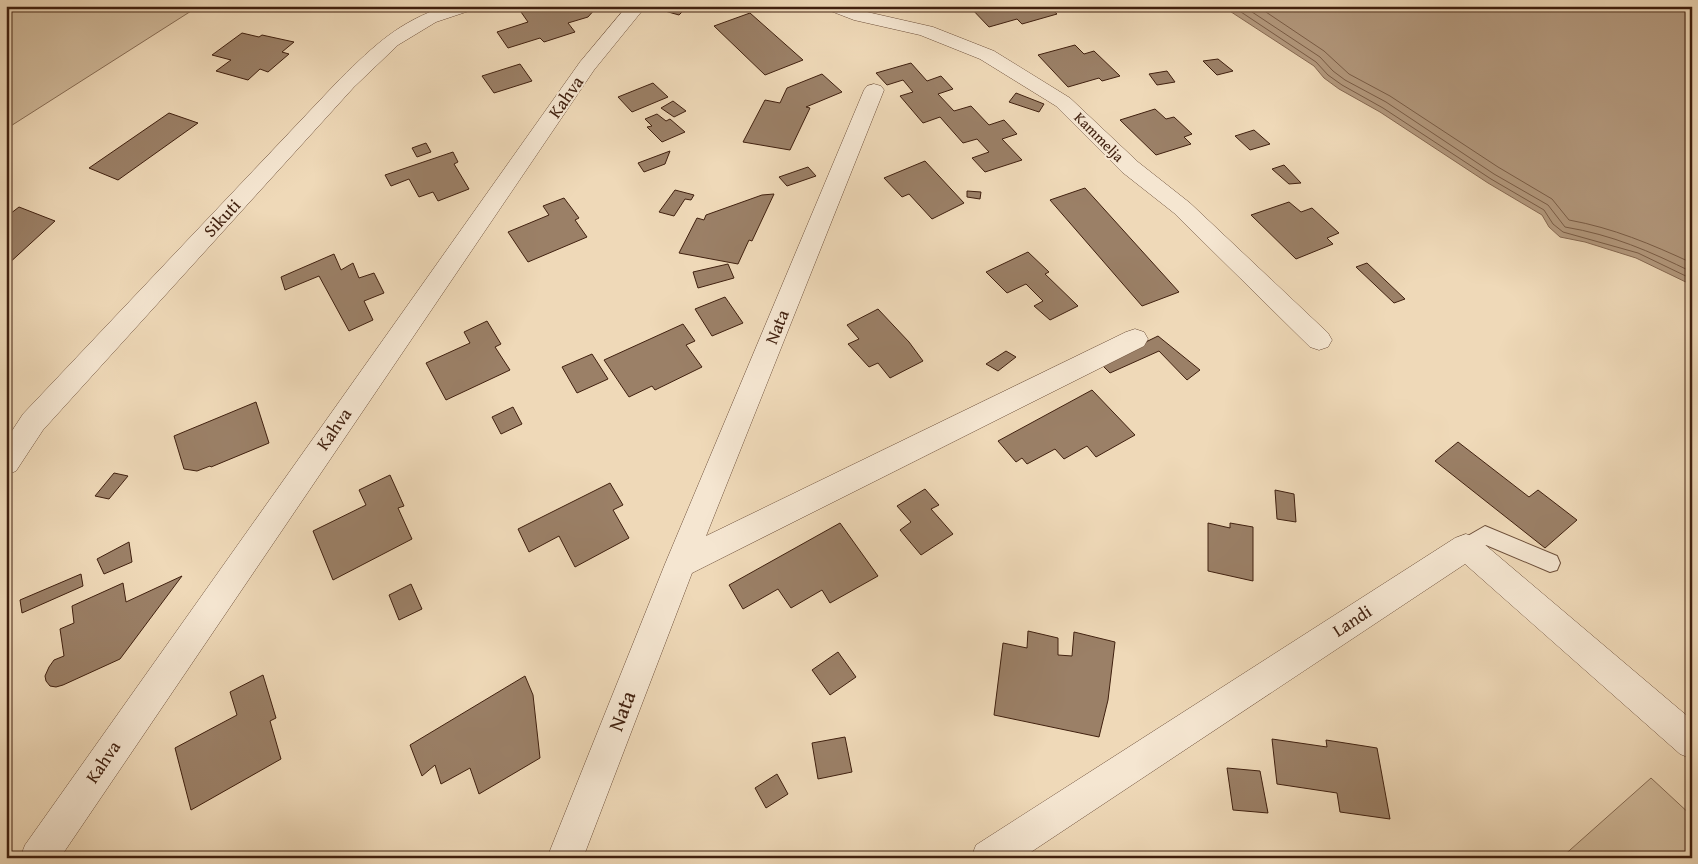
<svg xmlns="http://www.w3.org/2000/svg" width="1698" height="864" viewBox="0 0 1698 864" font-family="'Gentium Book Plus',serif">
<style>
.green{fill:#d1ba9b;stroke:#886d55}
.water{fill:#b49a7f;stroke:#866952}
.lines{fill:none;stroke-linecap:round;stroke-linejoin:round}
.shore{stroke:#7a5d47;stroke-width:1}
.building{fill:#9b8067;stroke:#40200f}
.lane-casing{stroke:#6c4e39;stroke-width:2}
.street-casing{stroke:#6c4e39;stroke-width:1}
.lane{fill:#f5e6d1;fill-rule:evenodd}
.street{fill:#f5e6d1;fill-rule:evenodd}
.labels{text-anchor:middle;stroke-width:4;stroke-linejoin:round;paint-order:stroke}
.far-street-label{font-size:15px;fill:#40200f;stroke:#f5e6d1}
.street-label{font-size:18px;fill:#40200f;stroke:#f5e6d1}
.near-street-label{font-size:21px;fill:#40200f;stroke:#f5e6d1}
</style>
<rect width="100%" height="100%" fill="#efd9b8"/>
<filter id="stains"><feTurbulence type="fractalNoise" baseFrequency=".004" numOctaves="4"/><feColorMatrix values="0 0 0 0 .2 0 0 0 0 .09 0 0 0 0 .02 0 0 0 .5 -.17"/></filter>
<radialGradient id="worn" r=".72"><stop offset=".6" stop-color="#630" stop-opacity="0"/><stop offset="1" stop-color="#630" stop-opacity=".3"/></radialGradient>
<!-- green -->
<g class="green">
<polygon points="6,6 199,6 6,129"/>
<polygon points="1651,778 1692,816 1692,858 1561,858"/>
</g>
<!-- water -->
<polygon class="water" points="1222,6 1692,6 1692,285 1636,258 1585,242 1560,237 1549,227 1542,215 1488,183 1380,112 1339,89 1324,78 1314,66"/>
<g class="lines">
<!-- shore -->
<g class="shore">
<polyline points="1232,6 1316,62 1328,75 1342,85 1383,108 1491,179 1544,210 1553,224 1563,232 1638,253 1692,279"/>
<path d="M 1243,6 L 1320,57 L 1333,71 L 1345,80 L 1386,102 L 1494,174 L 1548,205 L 1565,227 C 1613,235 1649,251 1692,272"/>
<path d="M 1257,6 L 1324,51 L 1349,74 L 1390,96 L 1498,167 L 1552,199 L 1569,220 C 1613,228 1651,244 1692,263"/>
</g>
</g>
<!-- building -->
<g class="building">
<polygon points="540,6 594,6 596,8 588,17 568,23 575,32 544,42 540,38 508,48 497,32 528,22 521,12"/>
<polygon points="657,6 688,6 679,15 654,8"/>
<polygon points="969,6 1048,6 1057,14 1022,24 1017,19 989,27"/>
<polygon points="750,13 803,60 765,75 714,26"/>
<polygon points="242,33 259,37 262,35 294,42 282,52 289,54 268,72 260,69 248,80 216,71 231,60 212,55"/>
<polygon points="1075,45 1084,54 1094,51 1120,76 1102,81 1099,78 1068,87 1038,55"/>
<polygon points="1218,59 1233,71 1217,75 1203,61"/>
<polygon points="911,63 927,81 941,76 953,89 938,94 954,111 971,106 989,125 1004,120 1017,134 1002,139 1022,160 985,172 972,158 989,152 977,139 963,143 940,117 923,123 900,96 913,92 903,80 887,85 876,73"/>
<polygon points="520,64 532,81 494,93 482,76"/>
<polygon points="1167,71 1175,82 1157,85 1149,74"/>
<polygon points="822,74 842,92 806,107 810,108 790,150 743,142 765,100 780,103 787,88"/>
<polygon points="653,83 668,97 632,112 618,97"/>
<polygon points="1016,93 1044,104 1039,112 1009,102"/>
<polygon points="673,101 686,111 674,117 661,108"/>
<polygon points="1155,109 1166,119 1174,117 1192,134 1184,137 1191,144 1156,155 1120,120"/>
<polygon points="169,113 198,123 118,180 89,168"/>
<polygon points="657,114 666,121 670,119 685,132 662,142 647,127 652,126 645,119"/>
<polygon points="1254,130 1270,144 1250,150 1235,136"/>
<polygon points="426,143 431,152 417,157 412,148"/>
<polygon points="670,151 665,164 644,172 638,163"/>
<polygon points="453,152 458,162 454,164 469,189 438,201 433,192 419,197 409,179 391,186 385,175"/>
<polygon points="925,161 964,203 932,219 909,194 902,197 884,178"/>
<polygon points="1284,165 1301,183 1289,184 1272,169"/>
<polygon points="808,167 816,176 787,186 779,177"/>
<polygon points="1085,188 1179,292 1142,306 1050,200"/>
<polygon points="675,190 694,195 691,200 685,199 674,216 659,212"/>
<polygon points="967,191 981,192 980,199 967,197"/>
<polygon points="774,194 752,241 749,240 738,264 679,253 697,218 704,220 706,215 762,195"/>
<polygon points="564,198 579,218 575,220 587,237 528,262 508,232 549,215 543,206"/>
<polygon points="1289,202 1301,212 1312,208 1339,233 1327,238 1333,244 1296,259 1251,215"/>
<polygon points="19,207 55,221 6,266 6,217"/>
<polygon points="1028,252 1049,272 1045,274 1078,306 1050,320 1034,306 1043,301 1026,284 1007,293 986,272"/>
<polygon points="334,254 341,270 353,263 359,278 374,273 384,293 364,301 373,320 349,331 319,276 285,290 281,277"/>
<polygon points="1367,263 1405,299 1394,303 1356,267"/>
<polygon points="728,264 734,278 698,288 693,272"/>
<polygon points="725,297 743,323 712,336 695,309"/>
<polygon points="878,309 909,342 923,361 890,378 878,363 869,367 848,344 859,339 847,325"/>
<polygon points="487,321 501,344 495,347 510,370 446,400 426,363 470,343 464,332"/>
<polygon points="683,324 695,341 686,345 702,367 655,390 652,386 629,397 604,360"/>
<polygon points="1158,336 1200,370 1187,380 1159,351 1110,373 1101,364"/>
<polygon points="1006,351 1016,357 998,371 986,364"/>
<polygon points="592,354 608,379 577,393 562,367"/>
<polygon points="1092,390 1135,435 1096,457 1087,446 1064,459 1055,449 1027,464 1022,458 1016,462 998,441"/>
<polygon points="256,402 269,443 211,467 210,466 197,471 184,469 174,436"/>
<polygon points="513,407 522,424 501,434 492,417"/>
<polygon points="1458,442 1529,497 1538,490 1577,520 1545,548 1435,461"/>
<polygon points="114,473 128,476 109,499 95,496"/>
<polygon points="390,475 404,506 398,508 412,539 333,580 313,531 366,505 359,490"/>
<polygon points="610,483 623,505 613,510 629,538 575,567 559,536 529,552 518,529"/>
<polygon points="925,489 939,505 931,509 953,534 921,555 900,530 911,522 897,506"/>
<polygon points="1275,490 1294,494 1296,522 1277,519"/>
<polygon points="840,523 878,576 830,603 822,590 791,608 778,589 743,609 729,585"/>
<polygon points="1208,523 1230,528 1230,523 1253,527 1253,581 1208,571"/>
<polygon points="129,542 132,562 104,574 97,559"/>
<polygon points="81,574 83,586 22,613 20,600"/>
<polygon points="182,576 120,659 63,685 56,687 50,686 46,681 45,676 49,667 54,660 64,656 60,629 74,623 72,606 123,583 126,602"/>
<polygon points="411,584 422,609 399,620 389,595"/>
<polygon points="1028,631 1058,638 1058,655 1072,656 1074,632 1115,642 1108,700 1099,737 994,715 1003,643 1027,648"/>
<polygon points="838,652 856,677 830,695 812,670"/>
<polygon points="263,675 276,718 270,721 281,759 191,810 175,748 237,715 230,692"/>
<polygon points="525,676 533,695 540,758 479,794 470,768 441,784 435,765 422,776 410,745"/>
<polygon points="845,737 852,772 818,779 812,743"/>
<polygon points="1272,739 1327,747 1326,740 1377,748 1390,819 1340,812 1337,793 1277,784"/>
<polygon points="1227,768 1260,771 1268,813 1233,810"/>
<polygon points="777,774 788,794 766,808 755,788"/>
</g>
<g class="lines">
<!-- lane casing -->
<g class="lane-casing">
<polygon id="lane" points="1485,526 1557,556 1560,563 1557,570 1550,572 1486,545 1466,556 1459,553 1456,547 1459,541"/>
</g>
<!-- street casing -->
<g class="street-casing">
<g id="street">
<path d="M 446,6 L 474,6 L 472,10 L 436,22 L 398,45 L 354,87 L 43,430 L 16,471 L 6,475 L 6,440 L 23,414 L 340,79 C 375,45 398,22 446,6 Z"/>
<polygon points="627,6 646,6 594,70 60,858 20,858 25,845 580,62"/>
<polygon points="826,6 853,6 867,12 933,27 994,51 1070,98 1138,162 1190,203 1328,333 1332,340 1328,347 1319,350 1310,347 1174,213 1122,172 1056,106 980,59 920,35 854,20 828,10"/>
<polygon points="874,84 881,86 884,90 706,536 1126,332 1135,329 1144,332 1148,339 1144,346 692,573 583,858 547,858 665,564 864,90 867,86"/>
<polygon points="1466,534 1477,538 1692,720 1692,759 1680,754 1465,564 1022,858 971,858 976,845 1455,538"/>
</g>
</g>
<!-- lane -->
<use href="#lane" class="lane"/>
<!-- street -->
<use href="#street" class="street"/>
</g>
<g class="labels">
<!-- far-street labels -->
<g class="far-street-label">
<text transform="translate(1099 137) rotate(45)" y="5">Kammelja</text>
</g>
<!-- street labels -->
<g class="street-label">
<text transform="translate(566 97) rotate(-55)" y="6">Kahva</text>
<text transform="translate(222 218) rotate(-47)" y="6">Sikuti</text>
<text transform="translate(777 327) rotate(-68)" y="6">Nata</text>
<text transform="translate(334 429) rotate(-55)" y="6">Kahva</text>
<text transform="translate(1352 621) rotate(-33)" y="6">Landi</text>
<text transform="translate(103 762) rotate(-56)" y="6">Kahva</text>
</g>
<!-- near-street labels -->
<g class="near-street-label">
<text transform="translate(622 711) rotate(-69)" y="7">Nata</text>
</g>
</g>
<!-- margin -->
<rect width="1698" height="864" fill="none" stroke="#efd9b8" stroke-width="25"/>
<rect x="8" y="8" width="1683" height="849" fill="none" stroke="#40200f" stroke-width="2.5"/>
<rect x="12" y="12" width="1673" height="839" fill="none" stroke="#40200f"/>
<rect width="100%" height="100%" filter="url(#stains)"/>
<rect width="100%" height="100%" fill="url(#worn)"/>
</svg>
